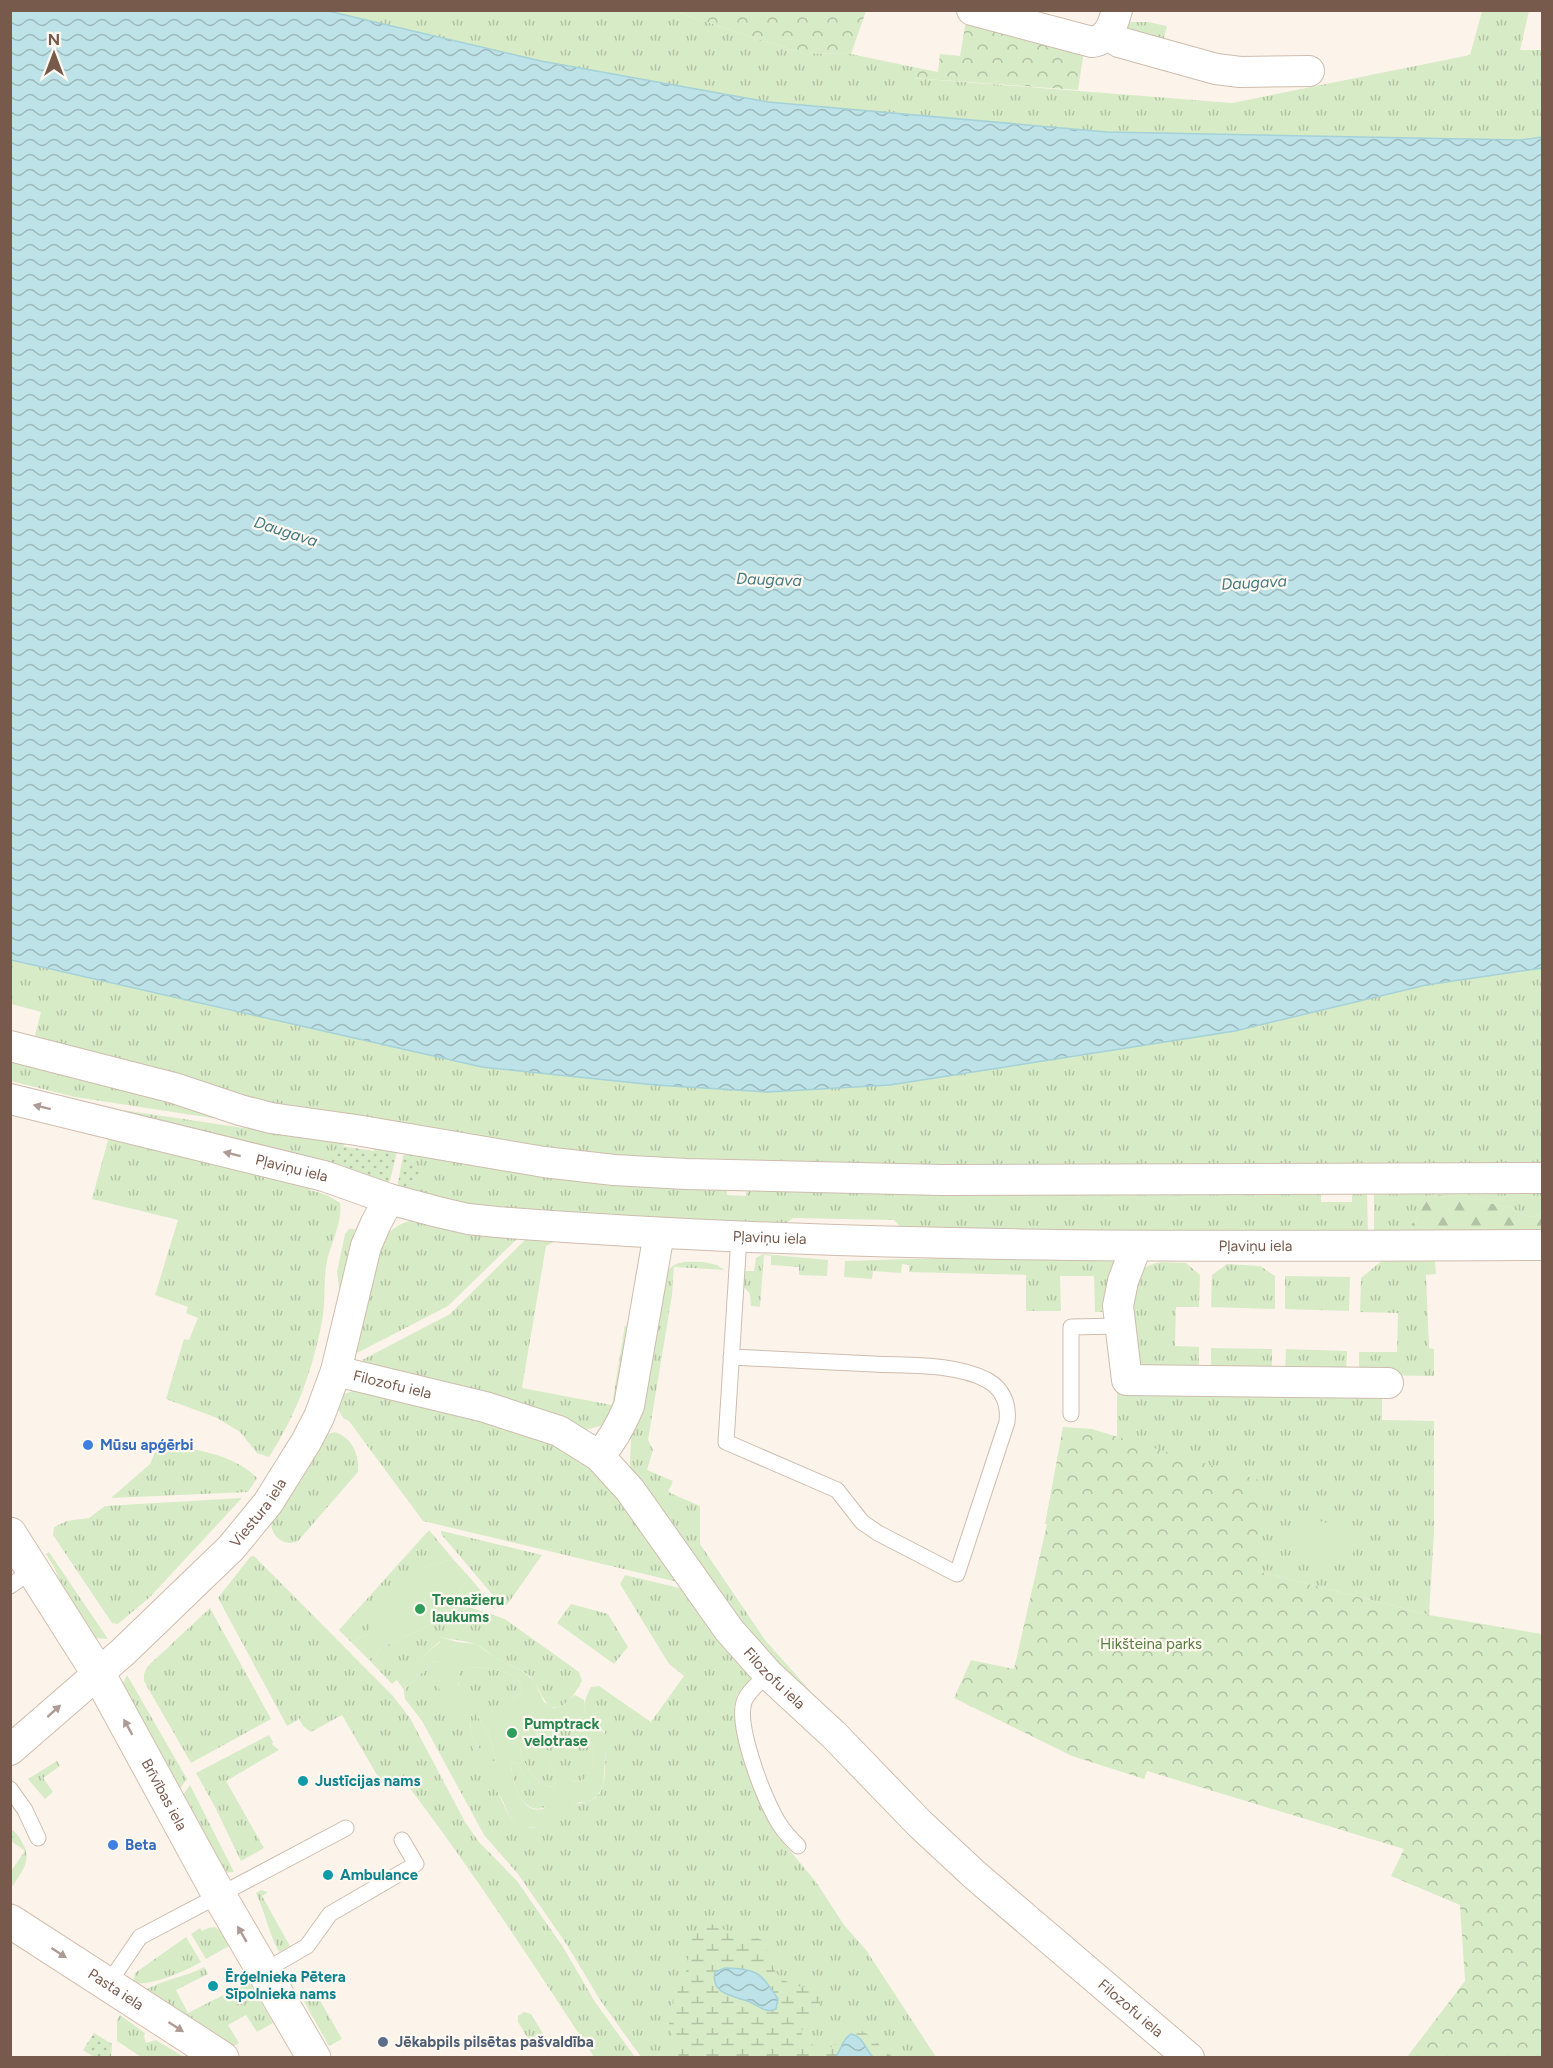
<svg xmlns="http://www.w3.org/2000/svg" width="1553" height="2068" viewBox="0 0 1553 2068" font-family="Figtree,sans-serif">
<style>
.grass{fill:url(#grass-tufts)}
.forest{fill:url(#forest-firs)}
.wetland{fill:url(#wetland-marsh)}
.park{fill:url(#park-crowns)}
.garden{fill:url(#garden-dots)}
.pitch{fill:#d7ebc7;fill-rule:evenodd}
.water{fill:url(#water-waves);stroke:#a4d2d8;stroke-width:1.5}
.lines{fill:none;stroke-linecap:round;stroke-linejoin:round}
.lane-casing{stroke:#cfbcae;stroke-width:17}
.street-casing{stroke:#cfbcae;stroke-width:32}
.secondary-casing{stroke:#d5beae;stroke-width:35}
.lane{stroke:#fff;stroke-width:15}
.street{stroke:#fff;stroke-width:30}
.secondary{stroke:#fff;stroke-width:33}
.oneway{fill:#ae9c94}
.shop-dot{fill:#3f7fe0;stroke:#fff8f0;stroke-width:2}
.leisure-dot{fill:#2e9e5b;stroke:#fff8f0;stroke-width:2}
.culture-dot{fill:#0f9aa8;stroke:#fff8f0;stroke-width:2}
.service-dot{fill:#5c6f8a;stroke:#fff8f0;stroke-width:2}
.labels{text-anchor:middle;stroke-width:4.5;stroke-linejoin:round;paint-order:stroke}
.street-label{font-size:15px;fill:#785a4c;stroke:#fff8f0}
.shop-label{font-size:15px;font-weight:bold;fill:#366cbe;stroke:#fff8f0;text-anchor:start}
.leisure-label{font-size:15px;font-weight:bold;fill:#27864d;stroke:#fff8f0;text-anchor:start}
.park-label{font-size:15px;fill:#577d44;stroke:#fff8f0}
.culture-label{font-size:15px;font-weight:bold;fill:#0d838f;stroke:#fff8f0;text-anchor:start}
.service-label{font-size:15px;font-weight:bold;fill:#4e5e75;stroke:#fff8f0;text-anchor:start}
.water-label{font-size:16px;font-style:italic;fill:#437b83;stroke:#fff8f0}
</style>
<defs>
<pattern id="grass-tufts" width="24" height="20" patternUnits="userSpaceOnUse" patternTransform="scale(1.5)"><rect width="24" height="20" fill="#d7ebc7"/><path d="M3 7l-1-3M5 7V3M7 7l1-3M15 17l-1-3M17 17v-4M19 17l1-3" fill="none" stroke="#b3c1a4"/></pattern>
<pattern id="forest-firs" width="22" height="20" patternUnits="userSpaceOnUse" patternTransform="scale(1.5)"><rect width="22" height="20" fill="#d7ebc7"/><path d="M5 1l3.5 6h-7zM16 11l3.5 6h-7z" fill="#b3c1a4"/></pattern>
<pattern id="wetland-marsh" width="20" height="14" patternUnits="userSpaceOnUse" patternTransform="scale(1.5)"><rect width="20" height="14" fill="#d7ebc7"/><path d="M1 5h8M5 5V1M11 12h8M15 12V8" fill="none" stroke="#b3c1a4"/></pattern>
<pattern id="park-crowns" width="20" height="18" patternUnits="userSpaceOnUse" patternTransform="scale(1.5)"><rect width="20" height="18" fill="#d7ebc7"/><path d="M2 6a3 3 0 1 1 6 0M12 15a3 3 0 1 1 6 0" fill="none" stroke="#b3c1a4"/></pattern>
<pattern id="garden-dots" width="8" height="8" patternUnits="userSpaceOnUse" patternTransform="scale(1.5)"><rect width="8" height="8" fill="#d7ebc7"/><path d="M2 2h.1M6 6h.1" fill="none" stroke="#b3c1a4" stroke-width="1.8" stroke-linecap="round"/></pattern>
<pattern id="water-waves" width="16" height="10" patternUnits="userSpaceOnUse" patternTransform="scale(1.5)"><rect width="16" height="10" fill="#bde2e7"/><path d="M0 5q4-4 8 0t8 0" fill="none" stroke="#9ebabd"/></pattern>
</defs>
<rect width="100%" height="100%" fill="#fcf4ea"/>
<!-- grass -->
<g class="grass">
<polygon points="328,11 673,11 802,53 851,54 913,67 913,78 1232,103 1470,55 1482,11 1529,11 1520,50 1542,50 1542,137 1521,140 1107,132 768,102 541,61"/>
<polygon points="1131,22 1148,22 1167,26 1163,42 1265,69 1125,33 1128,23"/>
<polygon points="11,960 482,1067 655,1085 768,1092 890,1085 1235,1031 1426,985 1542,968 1542,1170 630,1162 252,1105 33,1043 41,1012 11,1004"/>
<polygon points="10,1054 257,1125 75,1097 11,1081"/>
<polygon points="75,1103 272,1132 345,1137 344,1146 340,1146 328,1160 316,1160"/>
<path d="M 111,1129 L 313,1180 L 310,1190 L 327,1195 L 340,1203 C 343,1221 331,1243 327,1261 C 323,1281 326,1301 322,1321 C 313,1369 296,1416 269,1457 L 257,1453 L 240,1432 L 217,1418 L 166,1399 L 184,1339 L 189,1340 L 198,1318 L 186,1313 L 188,1307 L 155,1295 L 178,1220 L 92,1199 Z"/>
<polygon points="411,1151 727,1185 727,1195 746,1196 747,1185 1321,1190 1321,1202 1352,1202 1352,1193 1367,1193 1368,1232 904,1231 894,1220 793,1218 780,1228 507,1214 412,1196 413,1164"/>
<path d="M 1542,1189 L 1542,1213 C 1525,1223 1522,1210 1507,1207 C 1499,1205 1491,1204 1484,1201 C 1479,1199 1475,1196 1470,1195 C 1457,1192 1451,1199 1437,1194 L 1412,1224 L 1410,1232 L 1374,1234 L 1374,1191 Z"/>
<path d="M 415,1219 L 521,1235 L 448,1306 L 357,1353 L 356,1348 C 362,1324 374,1251 387,1235 C 394,1226 405,1222 415,1219 Z"/>
<polygon points="349,1229 355,1229 340,1296 337,1272 345,1234"/>
<polygon points="530,1235 563,1238 546,1246 522,1388 612,1405 625,1325 627,1328 625,1369 609,1419 600,1426 585,1430 366,1365 362,1360 450,1314"/>
<polygon points="763,1254 828,1260 827,1276 799,1275 799,1267 771,1265 771,1256 764,1255 760,1307 751,1306 750,1294 739,1281 739,1271 754,1271 756,1258"/>
<polygon points="975,1257 1110,1257 1117,1266 1106,1312 1095,1312 1094,1276 1060,1276 1061,1311 1026,1311 1026,1275 909,1272 909,1265 902,1264 901,1273 873,1271 872,1279 844,1277 845,1261"/>
<polygon points="1384,1259 1432,1259 1435,1262 1436,1274 1426,1275 1429,1348 1434,1349 1434,1376 1359,1375 1359,1352 1397,1352 1398,1313 1360,1312 1361,1278"/>
<path d="M 704,1262 L 717,1265 L 724,1270 L 674,1267 L 672,1295 L 648,1440 L 653,1450 L 647,1470 L 673,1481 L 668,1492 L 700,1506 L 700,1544 L 765,1640 L 894,1785 L 764,1657 L 632,1475 L 630,1464 L 631,1436 L 665,1276 C 673,1259 687,1262 704,1262 Z"/>
<path d="M 1162,1262 L 1186,1263 L 1200,1275 L 1199,1307 L 1176,1307 L 1175,1346 L 1199,1347 L 1199,1374 L 1138,1366 C 1137,1353 1128,1295 1131,1286 C 1135,1271 1147,1264 1162,1262 Z"/>
<polygon points="1227,1264 1260,1266 1275,1276 1275,1309 1211,1307 1212,1275"/>
<polygon points="1285,1276 1350,1277 1349,1311 1285,1309"/>
<polygon points="1211,1348 1272,1349 1272,1374 1211,1374"/>
<polygon points="1286,1349 1347,1351 1346,1375 1285,1374"/>
<polygon points="1117,1387 1382,1391 1382,1420 1434,1421 1434,1533 1429,1615 1257,1571 1117,1436"/>
<polygon points="359,1389 369,1389 550,1441 600,1468 686,1584 423,1521 349,1421 343,1418 337,1408 344,1394"/>
<path d="M 335,1432 C 351,1437 360,1454 358,1472 L 298,1541 C 285,1547 272,1538 271,1523 L 302,1479 L 325,1438 L 328,1434 Z"/>
<path d="M 159,1443 C 191,1449 233,1453 257,1478 L 248,1492 L 111,1498 L 150,1464 Z"/>
<polygon points="242,1498 150,1597 118,1624 112,1623 53,1535 54,1527 67,1521 89,1518 105,1506"/>
<polygon points="429,1530 453,1559 425,1567 367,1635 351,1642 339,1630"/>
<polygon points="442,1531 542,1555 507,1605 502,1606 441,1534 441,1531"/>
<polygon points="49,1552 108,1639 95,1638 71,1611 55,1569 46,1554"/>
<path d="M 254,1556 L 393,1696 L 410,1718 L 465,1822 L 479,1842 L 517,1881 L 563,1947 L 595,2002 L 635,2057 L 594,2057 C 532,1962 471,1868 402,1778 L 381,1782 L 342,1715 L 311,1732 L 303,1726 L 298,1717 L 298,1720 L 287,1726 L 218,1598 L 250,1557 Z"/>
<path d="M 625,1575 L 692,1591 L 753,1676 L 737,1695 L 734,1708 L 736,1726 L 752,1779 L 776,1834 L 816,1882 L 844,1925 L 866,1950 L 936,2057 L 641,2057 L 600,2000 L 567,1945 L 518,1874 L 484,1835 L 422,1721 L 405,1699 L 404,1690 L 433,1662 L 438,1661 L 438,1665 L 509,1816 C 518,1830 532,1831 546,1823 C 551,1821 552,1816 556,1813 C 564,1807 577,1802 587,1803 C 591,1800 596,1798 599,1794 C 608,1783 605,1747 605,1732 C 587,1715 577,1713 591,1687 L 599,1686 L 651,1722 L 684,1676 L 669,1664 L 620,1584 Z"/>
<polygon points="471,1579 496,1609 460,1597 461,1586"/>
<polygon points="571,1604 608,1614 628,1647 614,1664 557,1623"/>
<path d="M 469,1607 L 505,1619 L 579,1672 L 582,1681 C 576,1691 567,1710 553,1707 C 543,1705 539,1684 528,1675 C 520,1668 509,1665 499,1660 C 490,1655 483,1646 472,1643 C 462,1640 451,1640 440,1637 L 440,1641 L 392,1684 L 368,1659 L 376,1656 L 381,1648 Z"/>
<polygon points="210,1608 271,1719 191,1763 144,1681 144,1674 147,1667"/>
<path d="M 470,1667 C 485,1668 525,1670 521,1693 L 511,1700 L 495,1717 L 489,1718 L 459,1687 L 458,1680 L 459,1672 Z"/>
<polygon points="127,1675 187,1779 177,1793 124,1688 123,1683"/>
<path d="M 473,1714 L 476,1714 L 488,1732 L 497,1762 C 486,1761 474,1743 471,1732 C 470,1727 471,1721 471,1716 Z"/>
<path d="M 546,1720 C 610,1716 600,1788 573,1781 C 560,1766 533,1746 538,1725 Z"/>
<polygon points="269,1735 273,1742 272,1744 279,1750 226,1781 264,1848 241,1861 214,1805 196,1773"/>
<path d="M 529,1747 C 543,1751 554,1766 556,1781 L 553,1787 C 538,1787 528,1767 520,1755 L 521,1748 Z"/>
<polygon points="57,1761 60,1766 43,1778 53,1792 45,1799 28,1779"/>
<path d="M 514,1762 L 517,1764 L 545,1807 C 522,1817 512,1782 511,1764 Z"/>
<polygon points="190,1785 234,1872 223,1873 180,1799"/>
<path d="M 11,1829 C 16,1832 20,1838 23,1844 C 32,1861 22,1871 13,1886 L 11,1884 L 11,1871 L 25,1851 L 11,1841 Z"/>
<path d="M 261,1890 L 268,1892 L 262,1896 L 290,1946 L 279,1952 C 269,1934 265,1912 256,1893 Z"/>
<polygon points="215,1927 222,1932 229,1946 206,1959 191,1934 200,1928 202,1931 208,1928"/>
<path d="M 186,1937 L 201,1962 C 188,1970 145,1989 133,1982 L 135,1973 Z"/>
<path d="M 204,1967 L 208,1974 L 176,1990 L 188,2013 L 249,1982 L 273,2023 L 257,2032 L 246,2015 L 228,2025 L 239,2043 L 228,2050 L 140,1994 C 157,1980 184,1978 204,1967 Z"/>
<polygon points="314,1990 342,2039 329,2046 301,1996"/>
<polygon points="524,2012 531,2014 545,2037 546,2045 543,2048 535,2048 532,2045 518,2022 518,2016"/>
<polygon points="120,2015 145,2033 144,2037 146,2043 156,2040 184,2057 141,2057 117,2041 117,2020"/>
</g>
<!-- forest -->
<path class="forest" d="M 1437,1194 C 1451,1199 1457,1192 1470,1195 C 1475,1196 1479,1199 1484,1201 C 1491,1204 1499,1205 1507,1207 C 1522,1210 1525,1223 1542,1213 L 1542,1236 L 1410,1232 L 1412,1224 L 1418,1217 C 1413,1201 1423,1195 1437,1194 Z"/>
<!-- wetland -->
<path class="wetland" d="M 711,1924 C 720,1926 725,1931 733,1934 C 743,1937 753,1936 762,1940 C 769,1951 771,1970 781,1978 C 785,1981 793,1985 798,1986 C 808,1988 824,1987 820,2002 C 817,2017 800,2018 802,2038 L 823,2051 L 839,2043 L 843,2028 C 872,2028 872,2042 893,2057 L 679,2057 L 669,2025 L 669,2010 L 685,1976 L 692,1939 L 696,1931 L 704,1925 Z"/>
<!-- park -->
<g class="park">
<polygon points="673,11 866,11 851,54 802,53"/>
<polygon points="966,21 1084,50 1078,90 913,78 913,67 938,72 940,54 960,56"/>
<polygon points="1063,1427 1092,1429 1262,1481 1257,1571 1429,1615 1542,1634 1542,2057 1407,2057 1465,1981 1460,1905 1391,1876 1404,1849 1147,1771 1144,1779 1072,1756 954,1698 971,1660 1014,1669 1047,1524 1045,1524"/>
</g>
<!-- garden -->
<g class="garden">
<polygon points="340,1146 374,1151 375,1147 397,1152 390,1180 387,1184 315,1160 328,1160 329,1155"/>
<polygon points="411,1151 413,1164 420,1169 412,1196 397,1188 403,1156"/>
<polygon points="94,2033 112,2044 111,2057 94,2057 83,2050"/>
</g>
<!-- pitch -->
<g class="pitch">
<polygon points="1296,1515 1358,1531 1350,1567 1287,1549"/>
<polygon points="453,1559 471,1579 461,1586 459,1604 469,1607 381,1648 376,1656 368,1659 351,1642 367,1635 373,1612 425,1567"/>
<path d="M 440,1637 L 457,1642 L 476,1644 L 497,1659 L 521,1670 L 534,1681 L 544,1702 L 554,1708 L 562,1706 L 575,1695 L 584,1700 L 585,1712 L 607,1736 L 603,1786 L 597,1796 L 587,1803 L 579,1802 L 556,1813 L 548,1823 L 539,1827 L 524,1828 L 517,1826 L 509,1816 L 503,1801 L 441,1694 L 435,1677 L 438,1661 L 433,1662 L 404,1690 L 396,1679 L 440,1642 ZM 470,1667 C 485,1668 525,1670 521,1693 L 511,1700 L 509,1699 L 495,1717 L 489,1717 L 458,1684 L 459,1672 ZM 473,1714 L 476,1714 L 488,1732 L 497,1762 C 486,1760 474,1743 471,1732 C 470,1727 471,1721 471,1716 ZM 554,1720 C 610,1723 598,1788 573,1781 L 538,1739 C 534,1725 540,1720 554,1720 ZM 529,1747 C 543,1751 554,1767 556,1781 L 553,1787 C 538,1787 528,1767 520,1755 L 521,1749 ZM 514,1762 L 517,1764 L 545,1808 C 522,1818 512,1781 511,1764 Z"/>
</g>
<!-- water -->
<g class="water">
<polygon points="11,10 328,11 541,61 768,102 1107,132 1521,140 1542,137 1542,968 1426,985 1235,1031 890,1085 768,1092 655,1085 482,1067 11,960"/>
<path d="M 725,1968 C 758,1969 760,1972 778,1999 L 776,2009 C 766,2014 759,2006 750,2002 C 735,1996 710,1995 715,1972 Z"/>
<path d="M 851,2034 C 863,2036 865,2049 873,2057 L 835,2057 C 842,2050 841,2040 851,2034 Z"/>
</g>
<g class="lines">
<!-- lane casing -->
<g class="lane-casing">
<g id="lane">
<path d="M 731,1357 C 778,1359 826,1362 873,1364 C 909,1366 954,1363 987,1380 C 1003,1389 1009,1404 1007,1422 L 957,1574 L 878,1533 L 862,1522 L 837,1490 L 726,1442 L 739,1237"/>
<polyline points="1071,1414 1071,1327 1120,1326"/>
<polyline points="10,1586 33,1570"/>
<path d="M 768,1674 C 760,1682 748,1691 744,1702 C 736,1727 765,1803 780,1825 C 785,1833 792,1840 798,1846"/>
<polyline points="10,1789 25,1810 38,1838"/>
<polyline points="264,1971 307,1946 330,1914 416,1864 402,1840"/>
<polyline points="108,1984 140,1937 346,1828"/>
</g>
</g>
<!-- street casing -->
<g class="street-casing">
<g id="street">
<path d="M 972,10 L 1092,42 C 1108,40 1113,25 1117,10"/>
<polyline points="1107,34 1119,42 1216,69 1240,72 1309,71"/>
<polyline points="10,1046 174,1088 240,1110 271,1118 356,1130 544,1162 614,1170 686,1174 942,1180 1542,1178"/>
<path id="s1" d="M 10,1099 L 324,1176 L 389,1199 L 438,1212 L 468,1219 L 497,1222 C 845,1249 1194,1247 1542,1245"/>
<polyline points="1136,1247 1123,1281 1118,1306 1127,1380 1388,1383"/>
<path id="s2" d="M 336,1371 L 485,1407 L 559,1431 L 599,1456 L 630,1490 L 729,1630 L 768,1674 L 834,1735 L 920,1824 L 976,1876 L 1189,2058"/>
<path d="M 599,1456 C 613,1440 621,1425 629,1406 L 659,1233"/>
<path id="s3" d="M 10,1750 L 123,1652 L 231,1548 L 268,1503 L 306,1442 L 319,1417 L 336,1371 L 366,1246 L 376,1223 L 389,1199"/>
</g>
</g>
<!-- secondary casing -->
<g class="secondary-casing">
<g id="secondary">
<path id="s4" d="M 10,1534 L 98,1673 L 219,1895 L 314,2058"/>
<path id="s5" d="M 10,1921 L 222,2058"/>
</g>
</g>
<!-- lane -->
<use href="#lane" class="lane"/>
<!-- street -->
<use href="#street" class="street"/>
<!-- secondary -->
<use href="#secondary" class="secondary"/>
</g>
<!-- one-way arrows -->
<defs><path id="oneway-solid" d="M-6-.8H1V-3.2L6.5 0L1 3.2V.8H-6Z" transform="scale(1.5)"/></defs>
<g class="oneway">
<use href="#oneway-solid" transform="translate(42 1107) rotate(-166)"/>
<use href="#oneway-solid" transform="translate(232 1154) rotate(-166)"/>
<use href="#oneway-solid" transform="translate(54 1711) rotate(-42)"/>
<use href="#oneway-solid" transform="translate(128 1727) rotate(-119)"/>
<use href="#oneway-solid" transform="translate(242 1934) rotate(-120)"/>
<use href="#oneway-solid" transform="translate(59 1953) rotate(33)"/>
<use href="#oneway-solid" transform="translate(176 2027) rotate(33)"/>
</g>
<!-- markers -->
<g class="shop-dot">
<circle cx="88" cy="1445" r="6"/>
<circle cx="113" cy="1845" r="6"/>
</g>
<g class="leisure-dot">
<circle cx="420" cy="1609" r="6"/>
<circle cx="512" cy="1733" r="6"/>
</g>
<g class="culture-dot">
<circle cx="303" cy="1781" r="6"/>
<circle cx="328" cy="1875" r="6"/>
<circle cx="213" cy="1986" r="6"/>
</g>
<circle class="service-dot" cx="383" cy="2042" r="6"/>
<g class="labels">
<!-- street labels -->
<g class="street-label">
<text dy="5" stroke="none"><textPath href="#s1" startOffset="290">Pļaviņu iela</textPath></text>
<text dy="5" stroke="none"><textPath href="#s1" startOffset="776">Pļaviņu iela</textPath></text>
<text dy="5" stroke="none"><textPath href="#s1" startOffset="1262">Pļaviņu iela</textPath></text>
<text dy="5" stroke="none"><textPath href="#s2" startOffset="58">Filozofu iela</textPath></text>
<text dy="5" stroke="none"><textPath href="#s3" startOffset="344">Viestura iela</textPath></text>
<text dy="5" stroke="none"><textPath href="#s2" startOffset="562">Filozofu iela</textPath></text>
<text dy="5" stroke="none"><textPath href="#s4" startOffset="303">Brīvības iela</textPath></text>
<text dy="5" stroke="none"><textPath href="#s5" startOffset="126">Pasta iela</textPath></text>
<text dy="5" stroke="none"><textPath href="#s2" startOffset="1048">Filozofu iela</textPath></text>
</g>
<!-- shop labels -->
<g class="shop-label">
<text x="100" y="1450">Mūsu apģērbi</text>
<text x="125" y="1850">Beta</text>
</g>
<!-- leisure labels -->
<g class="leisure-label">
<text x="432" y="1605">Trenažieru<tspan x="432" dy="17">laukums</tspan></text>
<text x="524" y="1729">Pumptrack<tspan x="524" dy="17">velotrase</tspan></text>
</g>
<!-- park labels -->
<g class="park-label">
<text x="1151" y="1649">Hikšteina parks</text>
</g>
<!-- culture labels -->
<g class="culture-label">
<text x="315" y="1786">Justīcijas nams</text>
<text x="340" y="1880">Ambulance</text>
<text x="225" y="1982">Ērģelnieka Pētera<tspan x="225" dy="17">Sīpolnieka nams</tspan></text>
</g>
<!-- service labels -->
<g class="service-label">
<text x="395" y="2047">Jēkabpils pilsētas pašvaldība</text>
</g>
<!-- water labels -->
<g class="water-label">
<text transform="translate(286 531) rotate(18)" y="6">Daugava</text>
<text transform="translate(769 579) rotate(2)" y="6">Daugava</text>
<text transform="translate(1254 582) rotate(-3)" y="6">Daugava</text>
</g>
</g>
<!-- border -->
<rect width="1553" height="2068" fill="none" stroke="#785a4c" stroke-width="24"/>
<!-- north arrow -->
<g transform="translate(54 54)" stroke="#fff8f0" stroke-width="4.5" paint-order="stroke">
<path d="M0-4.5L10 22L0 15L-10 22Z" fill="#785a4c"/>
<text y="-9" font-size="16" font-weight="bold" text-anchor="middle" fill="#785a4c">N</text>
</g>
</svg>
